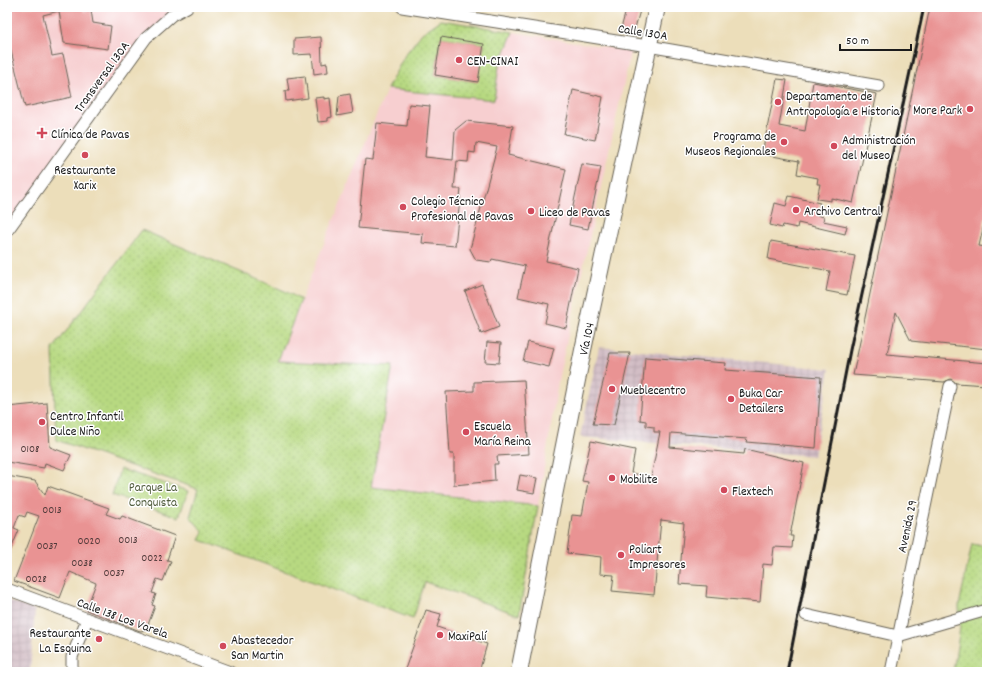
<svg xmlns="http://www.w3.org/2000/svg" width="994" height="679" viewBox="0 0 994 679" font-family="Dekko,sans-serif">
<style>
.built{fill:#f7cfd0}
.industrial{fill:url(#industrial-grid)}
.green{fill:url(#green-dots);stroke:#6a7a4e;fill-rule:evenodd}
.building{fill:#e99393}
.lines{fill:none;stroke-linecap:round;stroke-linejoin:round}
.street-casing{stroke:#656053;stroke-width:13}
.secondary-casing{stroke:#656053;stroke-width:18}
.street{stroke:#fff;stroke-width:11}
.secondary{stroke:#fff;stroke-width:16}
.rail{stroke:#1c1c1c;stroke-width:3}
.poi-dot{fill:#d1495b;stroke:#fff;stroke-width:1.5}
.labels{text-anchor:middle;stroke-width:3;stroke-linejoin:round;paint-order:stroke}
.number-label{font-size:11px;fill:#4f3a3a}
.street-label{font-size:13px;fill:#1c1c1c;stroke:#fff}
.poi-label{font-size:13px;fill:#1c1c1c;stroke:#fff;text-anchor:start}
.park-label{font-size:13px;fill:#525e3f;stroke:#fff}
</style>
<defs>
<pattern id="industrial-grid" width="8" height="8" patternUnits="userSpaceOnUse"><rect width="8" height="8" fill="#d2bdc5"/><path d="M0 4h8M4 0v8" fill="none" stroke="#b4a2a9"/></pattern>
<pattern id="green-dots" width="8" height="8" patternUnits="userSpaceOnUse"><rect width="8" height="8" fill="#b7d981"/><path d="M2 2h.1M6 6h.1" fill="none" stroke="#9dba6f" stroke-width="1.8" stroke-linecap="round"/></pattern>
</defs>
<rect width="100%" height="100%" fill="#fff"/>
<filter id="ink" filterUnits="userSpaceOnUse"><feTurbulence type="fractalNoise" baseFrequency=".025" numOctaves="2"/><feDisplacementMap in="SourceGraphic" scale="8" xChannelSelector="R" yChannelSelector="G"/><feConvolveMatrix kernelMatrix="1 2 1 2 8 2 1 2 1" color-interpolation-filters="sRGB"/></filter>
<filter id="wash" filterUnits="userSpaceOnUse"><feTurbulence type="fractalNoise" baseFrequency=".012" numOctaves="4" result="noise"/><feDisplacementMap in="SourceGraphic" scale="16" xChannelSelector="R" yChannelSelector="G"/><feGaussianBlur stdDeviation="0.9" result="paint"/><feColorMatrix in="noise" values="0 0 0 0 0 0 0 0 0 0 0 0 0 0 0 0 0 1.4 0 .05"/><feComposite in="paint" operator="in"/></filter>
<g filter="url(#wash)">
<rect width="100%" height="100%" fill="#ecdeba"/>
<!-- built -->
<g class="built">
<polygon points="7,7 187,7 146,38 7,228"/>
<polygon points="513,32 631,51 559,376 538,506 371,487 393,366 278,361 301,300 387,89 494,100 499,66"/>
</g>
<!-- industrial -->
<g class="industrial">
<polygon points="599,347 830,369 814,456 580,437"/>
<polygon points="7,600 35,610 30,672 7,672"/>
</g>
<!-- green -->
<g class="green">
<path d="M 441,20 L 513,32 L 499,66 L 494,100 L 387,89 L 405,55 L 422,33 ZM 441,37 L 484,44 L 477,82 L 435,75 Z"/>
<polygon points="142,230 287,292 301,300 278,361 393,366 371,487 538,506 519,615 425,582 413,619 200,540 203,531 190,517 198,489 56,440 53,349"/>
<polygon points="120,469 188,491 179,517 112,495"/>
<polygon points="987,538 987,672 953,672 960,628 959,606 972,544 983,546"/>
</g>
<g id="blocks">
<!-- building -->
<g class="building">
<polygon points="7,7 83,7 84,12 91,10 93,23 111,26 108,49 64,43 59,11 43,15 52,56 63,54 72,97 25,107 7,35"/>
<polygon points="627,7 641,7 633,35 620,32"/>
<polygon points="930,7 987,7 987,211 979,246 987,247 987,349 911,341 896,312 887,354 987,363 987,385 956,383 951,379 944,382 853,375"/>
<polygon points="321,37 322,64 327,63 328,72 314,74 312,54 294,55 294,39"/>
<polygon points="441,37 484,44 478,82 435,75"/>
<polygon points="305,76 308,98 286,101 285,91 289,91 287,78"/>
<polygon points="777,79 787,80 779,126 805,131 813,82 877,94 853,203 831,198 831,201 817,199 820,184 817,184 818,178 797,174 799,161 762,154"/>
<polygon points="573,90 603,97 595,140 564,134"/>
<polygon points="350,94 353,113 337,116 339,96"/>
<polygon points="324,97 324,99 330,98 332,117 328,118 328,121 318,122 315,98"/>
<polygon points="409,104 430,106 425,157 453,160 455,130 466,121 513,126 508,155 566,169 546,261 578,268 566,328 545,323 549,304 518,297 525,266 492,259 491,262 476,260 470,249 497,147 476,143 475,153 469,152 468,162 457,161 454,189 461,189 455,246 422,243 423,234 358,228 365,159 373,160 377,123 407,126"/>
<polygon points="582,164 601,167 588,229 569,225"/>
<polygon points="789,196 820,203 817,215 824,217 823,221 847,226 845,234 798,223 797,228 783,225 782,228 770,225 775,203 786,206"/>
<polygon points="771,241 855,256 847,295 826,291 830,271 768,259"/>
<polygon points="482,284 499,327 481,334 465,291"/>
<polygon points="487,342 501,343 499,363 485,362"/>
<polygon points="528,342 554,348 549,367 523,361"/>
<polygon points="610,353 630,353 614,425 593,424"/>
<polygon points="645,357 726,363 725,370 821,377 816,448 746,442 747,439 671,433 670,447 744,454 745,449 804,463 790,536 793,536 792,548 774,547 772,565 763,564 760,602 706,597 707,586 679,584 684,523 661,520 654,595 612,591 614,575 600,574 601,557 567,553 572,515 582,516 588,482 582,481 591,441 635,450 631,473 651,477 660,432 654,432 654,427 646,426 646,421 640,420"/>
<polygon points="524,380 529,454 497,456 498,464 494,464 495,481 454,485 454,454 450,454 446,392 474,391 474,382"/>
<polygon points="47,403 50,447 71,455 64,470 45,463 44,468 7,462 7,407"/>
<polygon points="520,475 537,478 534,493 517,490"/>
<polygon points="7,476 35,481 45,495 48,486 109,508 106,514 120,519 122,516 175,536 167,560 171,561 163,581 157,579 152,593 156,594 152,605 155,606 146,630 140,631 86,610 96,583 70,572 60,598 14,581 39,516 27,512 25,517 19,515 14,528 19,530 7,559"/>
<polygon points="426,610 441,614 437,627 487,644 479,672 404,672"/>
</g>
</g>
</g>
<g filter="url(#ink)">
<use href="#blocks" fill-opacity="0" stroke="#656053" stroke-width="1"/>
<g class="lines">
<!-- street casing -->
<g class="street-casing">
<g id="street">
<polyline points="402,7 648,46 879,86"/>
<polyline points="7,231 146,38 172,15 187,7"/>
<polyline points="7,589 230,672"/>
<polyline points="806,615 898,636 987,610"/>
<polyline points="72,672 72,657 87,619"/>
<polyline points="891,672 950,386"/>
</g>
</g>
<!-- secondary casing -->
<g class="secondary-casing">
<g id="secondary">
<path id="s1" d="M 519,672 L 583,350 L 657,7"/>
</g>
</g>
<!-- street -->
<use href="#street" class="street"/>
<!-- secondary -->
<use href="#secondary" class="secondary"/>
<!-- rail -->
<polyline class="rail" points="787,672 850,350 924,7"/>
</g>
</g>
<!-- markers -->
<g class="poi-dot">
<circle cx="459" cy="60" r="4"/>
<circle cx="778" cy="102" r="4"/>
<circle cx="970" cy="109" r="4"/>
<path d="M40 127h4v4h4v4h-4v4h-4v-4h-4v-4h4z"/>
<circle cx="784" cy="142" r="4"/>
<circle cx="834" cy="146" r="4"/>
<circle cx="85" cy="155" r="4"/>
<circle cx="403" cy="207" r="4"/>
<circle cx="796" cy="210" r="4"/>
<circle cx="531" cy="211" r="4"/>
<circle cx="612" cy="389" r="4"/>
<circle cx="731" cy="399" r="4"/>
<circle cx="42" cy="422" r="4"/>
<circle cx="466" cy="432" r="4"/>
<circle cx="612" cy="478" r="4"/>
<circle cx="724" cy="490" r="4"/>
<circle cx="621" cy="555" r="4"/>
<circle cx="440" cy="635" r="4"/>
<circle cx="99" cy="639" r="4"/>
<circle cx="223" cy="646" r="4"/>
</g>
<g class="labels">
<!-- number labels -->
<g class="number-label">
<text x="30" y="452">0108</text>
<text x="52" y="513">0013</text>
<text x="128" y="543">0013</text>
<text x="89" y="544">0020</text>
<text x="47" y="549">0037</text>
<text x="152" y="561">0022</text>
<text x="82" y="566">0038</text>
<text x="114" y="576">0037</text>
<text x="36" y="582">0028</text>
</g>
<!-- street labels -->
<g class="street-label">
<text transform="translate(643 31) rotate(9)" y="5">Calle 130A</text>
<text transform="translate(101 76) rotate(-54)" y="5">Transversal 130A</text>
<text dy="5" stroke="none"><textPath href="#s1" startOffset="340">Vía 104</textPath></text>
<text transform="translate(906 526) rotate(-78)" y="5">Avenida 29</text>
<text transform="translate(123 617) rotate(20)" y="5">Calle 138 Los Varela</text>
</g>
<!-- poi labels -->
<g class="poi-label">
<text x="467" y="65">CEN-CINAI</text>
<text x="786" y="100">Departamento de<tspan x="786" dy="15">Antropología e Historia</tspan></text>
<text x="962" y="114" text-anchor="end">More Park</text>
<text x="51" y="138">Clínica de Pavas</text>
<text x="776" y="140" text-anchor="end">Programa de<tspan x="776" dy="15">Museos Regionales</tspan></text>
<text x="842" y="144">Administración<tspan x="842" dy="15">del Museo</tspan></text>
<text x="85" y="174" text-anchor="middle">Restaurante<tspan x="85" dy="15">Xarix</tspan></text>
<text x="411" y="205">Colegio Técnico<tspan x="411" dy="15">Profesional de Pavas</tspan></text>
<text x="804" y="215">Archivo Central</text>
<text x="539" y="216">Liceo de Pavas</text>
<text x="620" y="394">Mueblecentro</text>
<text x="739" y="397">Buka Car<tspan x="739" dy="15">Detailers</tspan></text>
<text x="50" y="420">Centro Infantil<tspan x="50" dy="15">Dulce Niño</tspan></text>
<text x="474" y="430">Escuela<tspan x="474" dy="15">María Reina</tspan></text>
<text x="620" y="483">Mobilite</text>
<text x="732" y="495">Flextech</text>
<text x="629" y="553">Poliart<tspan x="629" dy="15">Impresores</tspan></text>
<text x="91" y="637" text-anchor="end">Restaurante<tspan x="91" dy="15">La Esquina</tspan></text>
<text x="448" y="640">MaxiPalí</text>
<text x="231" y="644">Abastecedor<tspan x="231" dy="15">San Martin</tspan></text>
</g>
<!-- park labels -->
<g class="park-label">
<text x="153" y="491">Parque La<tspan x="153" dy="15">Conquista</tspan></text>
</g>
</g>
<!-- margin -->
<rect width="994" height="679" fill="none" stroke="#fff" stroke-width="24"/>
<!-- scale -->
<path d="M840 44v6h71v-6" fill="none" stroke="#1c1c1c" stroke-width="2"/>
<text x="846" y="44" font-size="12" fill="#1c1c1c" stroke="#ffffff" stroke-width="3" paint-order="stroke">50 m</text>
</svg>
